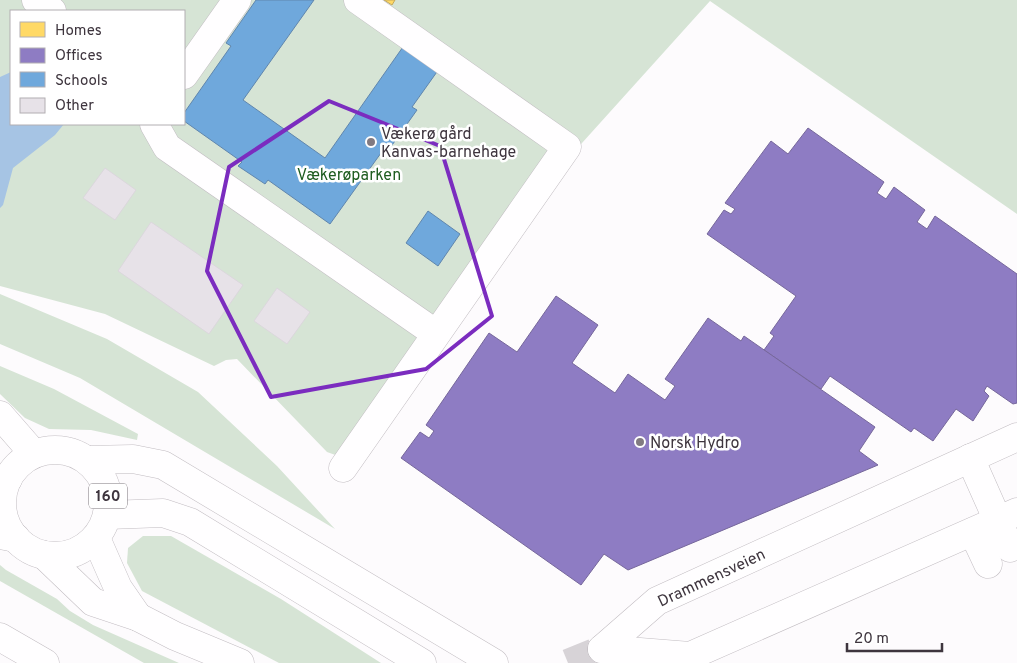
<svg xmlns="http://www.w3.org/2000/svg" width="1017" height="663" viewBox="0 0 1017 663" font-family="Overpass,sans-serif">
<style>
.green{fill:#d6e4d5;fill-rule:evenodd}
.water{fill:#a6c4e4}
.homes{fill:#ffd966;stroke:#c5a85a}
.offices{fill:#8e7cc3;stroke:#76679b}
.schools{fill:#6fa8dc;stroke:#6086ad}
.building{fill:#e7e2e8;stroke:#dbd7dc}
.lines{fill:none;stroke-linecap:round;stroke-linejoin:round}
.minor-tunnel{stroke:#d7d3d7;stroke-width:28;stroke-dasharray:28 14;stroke-linecap:butt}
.minor-casing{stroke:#c2bdc2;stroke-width:29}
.major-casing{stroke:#c2bdc2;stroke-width:29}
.highway-casing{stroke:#c2bdc2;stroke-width:29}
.minor{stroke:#fffeff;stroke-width:28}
.major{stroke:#fffeff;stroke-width:28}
.highway{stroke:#fffeff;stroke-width:28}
.marked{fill:none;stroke:#7b2cbf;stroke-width:4;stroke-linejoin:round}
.poi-dot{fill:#817a81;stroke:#fff;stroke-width:2}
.labels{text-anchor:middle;stroke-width:5;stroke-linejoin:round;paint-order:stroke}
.shield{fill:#fff;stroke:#787278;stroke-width:1}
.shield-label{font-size:15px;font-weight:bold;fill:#3e353e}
.poi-label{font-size:16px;fill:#3e353e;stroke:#fff;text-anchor:start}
.park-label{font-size:16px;fill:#1e5c1f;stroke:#fff}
.street-label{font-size:16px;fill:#3e353e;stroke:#fff}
</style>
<rect width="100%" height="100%" fill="#fdfbfd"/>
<!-- green -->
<g class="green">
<path d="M 0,0 L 1017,0 L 1017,214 L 710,1 L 582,143 L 355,462 L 327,452 L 237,359 L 226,360 L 214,366 L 105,314 L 0,286 ZM 11,11 L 184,11 L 184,124 L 11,124 Z"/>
<polygon points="0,294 107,339 198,392 277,466 335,529 80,378 0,344"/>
<polygon points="0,366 54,389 138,434 137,440 91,430 49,429 25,418 0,394"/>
<polygon points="143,536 171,536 281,599 381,663 279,663 142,591 127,563 128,548"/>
<polygon points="0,565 6,570 57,599 70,611 93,625 179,663 144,663 0,581"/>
</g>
<!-- water -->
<polygon class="water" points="11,72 11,124 64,124 55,135 13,168 3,205 0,208 0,77"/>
<!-- homes -->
<polygon class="homes" points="384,0 395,0 392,5"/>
<!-- offices -->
<g class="offices">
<polygon points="808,128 884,182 877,193 886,199 894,187 925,210 917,222 927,229 935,216 1017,274 1017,403 1013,404 987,386 984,391 989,396 973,421 956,409 933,441 914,428 911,432 830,376 821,389 764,350 774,336 770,333 796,296 707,234 724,210 731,214 735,209 725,203 771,141 788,154"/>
<polygon points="556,296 598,325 572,363 615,393 628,374 665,400 675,386 665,379 708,318 741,341 744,336 875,427 859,451 878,465 628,570 604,554 581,585 401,458 420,432 429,438 434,431 426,425 489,333 517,352"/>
</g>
<!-- schools -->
<g class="schools">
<polygon points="256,0 314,0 243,100 325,158 405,44 439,69 412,107 417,110 385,155 381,153 330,224 268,180 265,184 238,166 242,162 184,121 184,113 231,46 226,43"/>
<polygon points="428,211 460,234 438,266 406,243"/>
</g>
<!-- building -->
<g class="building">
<polygon points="105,168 136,190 115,220 83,198"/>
<polygon points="151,222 243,285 209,334 118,271"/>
<polygon points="277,288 310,312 287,344 254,321"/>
</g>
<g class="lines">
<!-- minor-tunnel -->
<polyline class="minor-tunnel" points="568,663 602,649"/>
<!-- minor casing -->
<g class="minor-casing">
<g id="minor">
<polyline points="36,0 52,11"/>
<polyline points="184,75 237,0"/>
<polyline points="154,124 167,147 435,333"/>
<polyline points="970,458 1010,548 1017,545"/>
<polyline points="343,468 567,147 358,0"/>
<polyline points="0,481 8,479"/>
<polyline points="973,532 988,564"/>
<polyline points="0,535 16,538"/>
<polyline points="96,538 118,588 138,617"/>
<polyline points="44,555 93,602 138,617 175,636 240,663"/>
<polyline points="602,649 657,601 1017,437"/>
<polyline points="602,649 690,656 1017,512"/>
</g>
</g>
<!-- major casing -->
<g class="major-casing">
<g id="major">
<polyline points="0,415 34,454"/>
<circle cx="55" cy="503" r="53"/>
</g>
</g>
<!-- highway casing -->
<g class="highway-casing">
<g id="highway">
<polyline points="87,460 133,459 163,465 494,663"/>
<polyline points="108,515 163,513 190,522 422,663"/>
<polyline points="0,637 45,663"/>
</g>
</g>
<!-- minor -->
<use href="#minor" class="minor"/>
<!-- major -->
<use href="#major" class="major"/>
<!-- highway -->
<use href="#highway" class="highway"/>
</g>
<!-- marked area -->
<path class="marked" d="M 329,101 L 440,146 L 492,316 L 426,369 L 271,397 L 207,271 L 229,167 Z"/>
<!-- markers -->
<g class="poi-dot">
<circle cx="371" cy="142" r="5"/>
<circle cx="640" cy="442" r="5"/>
</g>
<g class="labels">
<!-- shield labels -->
<rect class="shield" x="89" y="483.5" width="38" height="25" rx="4"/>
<g class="shield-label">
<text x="108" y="501">160</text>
</g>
<!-- poi labels -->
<g class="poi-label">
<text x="381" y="139">Vækerø gård<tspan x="381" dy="18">Kanvas-barnehage</tspan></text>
<text x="650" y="448">Norsk Hydro</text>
</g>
<!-- park labels -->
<g class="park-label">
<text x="349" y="180">Vækerøparken</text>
</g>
<!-- street labels -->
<g class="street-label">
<text transform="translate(711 577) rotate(-25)" y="6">Drammensveien</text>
</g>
</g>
<!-- legend -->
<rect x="10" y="10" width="175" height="115" fill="#ffffff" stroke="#b2aeb2"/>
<rect x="20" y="22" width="25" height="15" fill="#ffd966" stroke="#b2aeb2"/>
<text x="55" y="35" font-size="15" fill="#3e353e">Homes</text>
<rect x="20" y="48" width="25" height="15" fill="#8e7cc3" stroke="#b2aeb2"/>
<text x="55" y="60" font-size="15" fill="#3e353e">Offices</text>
<rect x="20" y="72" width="25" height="15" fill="#6fa8dc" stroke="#b2aeb2"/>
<text x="55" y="85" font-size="15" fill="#3e353e">Schools</text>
<rect x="20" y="98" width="25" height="15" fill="#e7e2e8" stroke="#b2aeb2"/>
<text x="55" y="110" font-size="15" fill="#3e353e">Other</text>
<!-- scale -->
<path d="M847 643v8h95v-8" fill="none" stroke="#3e353e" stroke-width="2.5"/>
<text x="854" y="643" font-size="15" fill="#3e353e" stroke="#ffffff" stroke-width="4" paint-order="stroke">20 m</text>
</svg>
